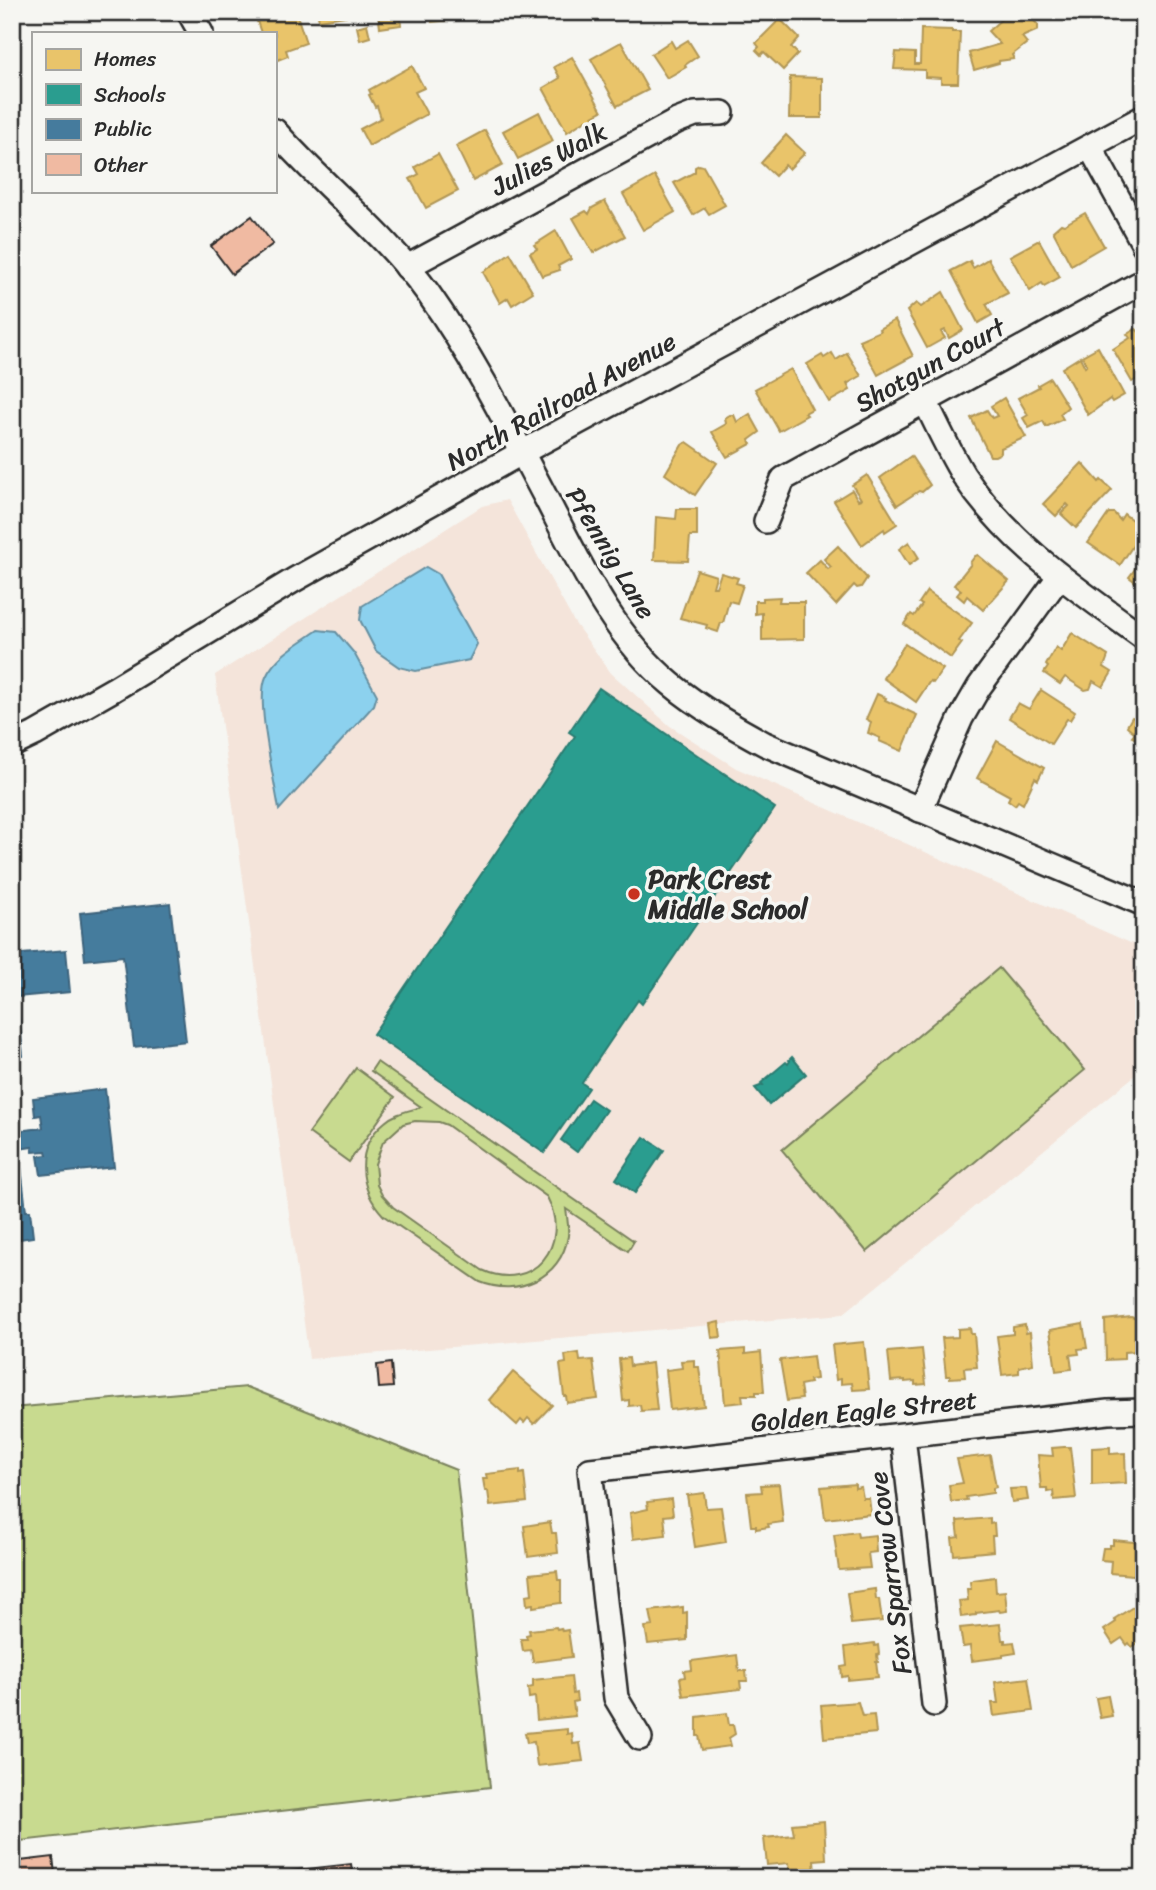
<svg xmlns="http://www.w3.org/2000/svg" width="1156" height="1890" viewBox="0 0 1156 1890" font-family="Sriracha,sans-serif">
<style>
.built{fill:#f4e4da}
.green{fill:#c8da8f;stroke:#7a825d;stroke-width:2;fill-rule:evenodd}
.water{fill:#8cd1ee;stroke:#658fa0;stroke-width:2}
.homes{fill:#e9c46a;stroke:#b09657;stroke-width:2}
.schools{fill:#2a9d8f;stroke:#2a7b71;stroke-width:2}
.public{fill:#457b9d;stroke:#3d637b;stroke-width:2}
.building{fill:#f0baa2;stroke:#2b2b2b;stroke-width:2}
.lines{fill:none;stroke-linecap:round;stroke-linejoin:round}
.minor-casing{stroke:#2b2b2b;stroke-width:28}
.minor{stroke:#f6f6f2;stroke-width:23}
.poi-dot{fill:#c8321e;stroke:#f6f6f2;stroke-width:2.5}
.labels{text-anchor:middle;stroke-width:7;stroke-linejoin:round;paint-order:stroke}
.street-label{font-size:26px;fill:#2b2b2b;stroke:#f6f6f2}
.poi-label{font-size:26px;font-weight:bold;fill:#2b2b2b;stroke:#f6f6f2;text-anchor:start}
</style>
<rect width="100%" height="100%" fill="#f6f6f2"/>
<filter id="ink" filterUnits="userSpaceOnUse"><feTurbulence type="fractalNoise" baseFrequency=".0143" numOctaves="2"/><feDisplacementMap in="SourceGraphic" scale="14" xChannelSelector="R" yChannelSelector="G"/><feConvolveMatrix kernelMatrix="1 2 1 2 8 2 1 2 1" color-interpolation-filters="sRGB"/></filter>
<g filter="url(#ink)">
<!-- built -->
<polygon class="built" points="507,500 574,622 611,673 670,726 736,768 1144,949 1144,1068 843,1314 309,1359 215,675 482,506"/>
<!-- green -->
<g class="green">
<polygon points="999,968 1085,1070 867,1252 782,1150"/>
<path d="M 377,1062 L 634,1241 L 628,1251 L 566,1209 C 567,1217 569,1227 568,1236 C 561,1279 517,1297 480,1282 L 384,1216 C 358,1189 354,1147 385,1122 C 395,1113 409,1111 421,1107 L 371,1071 ZM 415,1121 L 439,1122 L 447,1125 L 547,1197 C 572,1245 533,1293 482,1270 L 393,1207 L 382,1195 L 377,1185 L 375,1164 L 383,1142 L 403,1124 Z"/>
<polygon points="356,1068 395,1097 349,1162 309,1133"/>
<polygon points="247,1387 456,1470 490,1787 12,1842 12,1408"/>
</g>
<!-- water -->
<g class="water">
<polygon points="426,567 438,574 477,644 469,660 416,671 399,667 376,651 360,620 362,606"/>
<path d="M 318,630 L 336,632 L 354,653 L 377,695 L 374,705 L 279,810 C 275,782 255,700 266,677 C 276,655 300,643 318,630 Z"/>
</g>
<!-- homes -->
<g class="homes">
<polygon points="254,12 296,12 306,43 286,50 288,56 275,61 275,33 261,33"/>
<polygon points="317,12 358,12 358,14 319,20"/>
<polygon points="378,12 415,12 415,15 400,17 401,25 380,28"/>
<polygon points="431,12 471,12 471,18 432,22"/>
<polygon points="1005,12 1026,12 1038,25 1038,30 1022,37 1027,43 1012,55 1014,59 999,61 999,63 974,70 969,53 1000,44 988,31 1005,16"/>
<polygon points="780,19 799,38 791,47 798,54 783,70 764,52 761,55 756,50 759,47 756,43"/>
<polygon points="367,24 370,37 360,40 357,27"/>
<polygon points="921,29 952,30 952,32 960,32 958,83 941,83 941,78 925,77 925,70 894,69 896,52 915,53 915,64 920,64"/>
<polygon points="688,40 698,56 685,65 686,67 667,78 651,54 671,41 675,48"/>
<polygon points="621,42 648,90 617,106 591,59"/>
<polygon points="572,57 602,111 593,116 594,119 587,123 586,120 567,132 543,88 560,78 554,67"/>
<polygon points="412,66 424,88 415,92 427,114 369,146 360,129 381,118 377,106 375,107 369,95 371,94 369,90"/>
<polygon points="790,77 822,78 822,118 789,118"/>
<polygon points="539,112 553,141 518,159 503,131"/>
<polygon points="485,130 503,165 473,181 456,146"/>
<polygon points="786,135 805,153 789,169 785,165 775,176 761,163"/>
<polygon points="438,154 458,191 426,208 410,179 419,174 415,167"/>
<polygon points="699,165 703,166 725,205 709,214 705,208 693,215 674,183 695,172 695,167"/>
<polygon points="655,176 675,212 643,230 623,194"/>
<polygon points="605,201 625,236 593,253 573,218 586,211 589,214 592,208"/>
<polygon points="1085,213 1104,246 1071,265 1053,231 1061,224 1064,225"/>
<polygon points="556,231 571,259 558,266 560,270 542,276 530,253 537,249 534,245"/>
<polygon points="1039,240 1060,277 1044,286 1042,283 1030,291 1010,256"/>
<polygon points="510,253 533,292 512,305 508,298 500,303 483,272"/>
<polygon points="988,259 1008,293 986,304 992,315 978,323 951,271 970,261 973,268"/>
<polygon points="943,292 963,330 949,338 945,330 941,332 945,338 927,348 907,311 916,303 921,307"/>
<polygon points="895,320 913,356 878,375 859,340 880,331 879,329"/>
<polygon points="1136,329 1139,332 1144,330 1144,375 1132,382 1113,349 1130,338 1127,334"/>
<polygon points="1098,347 1124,395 1112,402 1110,399 1088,415 1062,368 1080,357 1085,367 1087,365 1082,356"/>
<polygon points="832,353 836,360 847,353 861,376 847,384 850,390 829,402 807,364 822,355 824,358"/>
<polygon points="791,369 812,409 805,413 807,415 779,431 755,389"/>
<polygon points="1050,378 1068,407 1060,414 1063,419 1046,427 1043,421 1029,428 1023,418 1028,415 1018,398 1039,387 1038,385"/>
<polygon points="1004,398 1026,437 1001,448 1001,453 995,456 990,456 971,418 987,410 992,418 997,416 991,406"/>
<polygon points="750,414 760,432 749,440 751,444 727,457 712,432 726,424 725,418 730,415 734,415 737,422"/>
<polygon points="687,442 717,463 695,495 665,474 682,445"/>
<polygon points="911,456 930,485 922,492 919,491 897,505 880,478"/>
<polygon points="1082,463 1099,482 1101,480 1112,490 1076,528 1061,514 1069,506 1067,504 1056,516 1043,504"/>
<polygon points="867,475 897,524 885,532 884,529 862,545 834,501 852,490 858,500 861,499 852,485"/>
<polygon points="677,509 697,509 697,536 690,536 688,561 654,560 656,517 676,519"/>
<polygon points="1109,513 1114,513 1120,520 1124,514 1144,529 1120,565 1088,543"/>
<polygon points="909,542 919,558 909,565 899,549"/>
<polygon points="838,546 867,578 861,587 857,588 854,585 836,605 806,573 820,560 828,569 831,567 824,559"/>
<polygon points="978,555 1009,581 983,610 967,596 964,601 957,595 961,590 954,585 971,564 970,563 975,556"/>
<polygon points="1144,557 1144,588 1143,588 1129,577"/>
<polygon points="697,570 716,576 713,587 716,587 721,573 738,578 736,583 743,585 737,603 729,601 723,623 721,623 718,632 706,628 707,625 680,618"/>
<polygon points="927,591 972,623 959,641 962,643 951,658 904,624 911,614 914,616 922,605 919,603"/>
<polygon points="780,597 779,602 804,602 804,639 762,640 762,613 755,614 755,601 763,601 763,598"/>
<polygon points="1072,633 1108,656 1104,667 1112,672 1103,687 1093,681 1090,689 1085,690 1065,677 1060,684 1044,673 1048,667 1046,665 1056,647 1061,651"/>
<polygon points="905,644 943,669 933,683 930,681 916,702 883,678"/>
<polygon points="1041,690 1075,712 1070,720 1067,719 1051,744 1009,718 1018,703 1029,709"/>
<polygon points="877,694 886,698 885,700 917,715 902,751 879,741 880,738 868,733 871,722 866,719"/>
<polygon points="1144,700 1144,743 1132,737 1135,733 1127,726 1132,717 1134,718"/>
<polygon points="997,741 1044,768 1038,780 1035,778 1023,804 1018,801 1015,805 1008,800 1010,796 977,778"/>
<polygon points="1131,1317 1137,1319 1138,1351 1124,1352 1124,1359 1106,1360 1105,1320"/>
<polygon points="719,1322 721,1337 712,1338 710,1324"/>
<polygon points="1083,1324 1087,1348 1078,1349 1079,1354 1070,1355 1072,1369 1056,1371 1050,1330"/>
<polygon points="1025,1325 1026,1333 1030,1332 1033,1364 1019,1367 1019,1373 1002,1375 997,1336 1013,1334 1013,1327"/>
<polygon points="970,1328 971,1334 974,1334 977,1367 964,1368 965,1377 950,1378 950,1376 946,1376 942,1338 958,1337 958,1329"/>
<polygon points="864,1342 869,1389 853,1390 852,1383 841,1384 841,1379 836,1380 832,1345"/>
<polygon points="745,1349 745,1354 761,1352 764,1392 756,1392 756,1395 742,1395 743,1402 725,1404 720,1351"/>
<polygon points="922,1349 926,1384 915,1385 915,1381 905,1382 905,1380 891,1381 888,1352"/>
<polygon points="579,1353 580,1361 593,1360 598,1399 567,1403 566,1396 564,1396 560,1364 566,1363 565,1355"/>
<polygon points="813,1356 816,1379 809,1380 810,1383 800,1385 802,1399 787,1401 780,1360"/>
<polygon points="629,1358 630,1366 652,1363 657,1410 641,1411 640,1405 629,1406 629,1400 623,1401 619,1359"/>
<polygon points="694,1360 694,1367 699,1367 704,1406 670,1410 666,1370 682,1368 681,1361"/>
<polygon points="513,1372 552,1405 534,1424 528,1418 524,1423 521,1420 517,1425 489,1400"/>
<polygon points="1064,1447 1070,1447 1076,1498 1054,1500 1053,1491 1047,1492 1047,1488 1041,1488 1038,1455 1053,1456 1052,1448"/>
<polygon points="1110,1447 1110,1454 1125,1453 1126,1483 1092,1485 1092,1448"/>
<polygon points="990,1455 996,1487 993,1488 993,1493 966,1497 967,1500 951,1502 949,1485 963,1483 957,1459"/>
<polygon points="520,1470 520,1474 524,1473 527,1502 490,1506 488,1491 485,1491 483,1479 487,1479 486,1474"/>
<polygon points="779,1484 783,1522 768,1524 769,1527 756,1529 756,1526 751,1526 747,1493 762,1492 761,1485"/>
<polygon points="855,1484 855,1488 861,1487 863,1498 869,1498 871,1514 825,1519 821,1487"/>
<polygon points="1026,1488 1028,1500 1012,1502 1010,1489"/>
<polygon points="704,1493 706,1508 721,1507 726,1542 695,1547 687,1495"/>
<polygon points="671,1499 673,1515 664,1516 666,1535 633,1539 630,1513 648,1509 647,1502"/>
<polygon points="990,1518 990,1524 994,1523 995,1536 992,1536 993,1551 954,1555 952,1538 959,1537 957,1521"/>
<polygon points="550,1522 552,1533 556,1533 558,1553 528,1557 524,1526"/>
<polygon points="857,1532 858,1537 875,1535 876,1552 868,1553 870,1568 839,1570 834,1535"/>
<polygon points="1113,1540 1144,1543 1144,1576 1110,1573 1111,1561 1101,1560 1103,1548 1109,1548 1109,1545 1113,1545"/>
<polygon points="557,1571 558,1580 561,1580 561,1603 533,1607 533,1604 527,1605 526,1595 532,1594 530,1574"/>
<polygon points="995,1577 996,1592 1005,1591 1007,1611 1000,1612 999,1610 976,1613 976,1615 961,1617 959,1601 968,1600 967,1589 971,1589 970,1582 973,1580"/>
<polygon points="875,1589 876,1599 879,1599 882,1621 851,1624 847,1593"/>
<polygon points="1144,1600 1144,1639 1132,1647 1129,1643 1127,1645 1122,1638 1113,1644 1104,1630 1116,1622 1114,1619"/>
<polygon points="683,1607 683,1613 687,1612 687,1640 648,1644 645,1627 653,1626 650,1611"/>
<polygon points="1000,1624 1002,1640 1005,1640 1005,1643 1014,1642 1016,1653 1003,1655 1003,1657 972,1661 970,1646 963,1647 960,1628"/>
<polygon points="556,1627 557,1629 561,1628 562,1631 568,1630 572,1657 533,1662 531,1650 523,1651 521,1639 527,1639 526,1635 530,1634 529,1630"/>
<polygon points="874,1643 875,1646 878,1645 879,1654 877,1655 878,1662 876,1662 878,1677 848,1680 848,1676 842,1677 841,1667 847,1666 845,1647"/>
<polygon points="737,1655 739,1671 746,1671 747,1681 740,1681 741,1689 683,1696 680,1678 685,1677 684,1671 692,1670 691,1661"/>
<polygon points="571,1676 573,1694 576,1693 577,1701 573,1702 575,1716 537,1720 535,1697 529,1698 528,1688 533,1687 533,1680"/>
<polygon points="1028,1678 1033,1711 994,1716 992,1703 998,1703 995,1682"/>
<polygon points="1108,1696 1112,1716 1100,1718 1096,1698"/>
<polygon points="858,1702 862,1716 874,1715 876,1733 824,1738 821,1705"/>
<polygon points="727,1713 729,1725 733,1725 735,1734 729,1738 731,1746 702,1750 699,1736 697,1736 697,1717"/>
<polygon points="567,1729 567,1734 572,1733 573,1744 580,1743 583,1761 537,1766 534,1742 527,1743 525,1733"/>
<polygon points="824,1821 826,1859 814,1860 815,1873 791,1876 789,1863 767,1865 764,1838 794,1835 792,1824"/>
</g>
<!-- schools -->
<g class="schools">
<polygon points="599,688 775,808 642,1004 638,1000 582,1083 589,1088 544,1153 373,1034 575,736 569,732"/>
<polygon points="792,1057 806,1074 769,1105 755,1088 763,1085 761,1083 786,1062 788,1064 790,1061 789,1060"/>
<polygon points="590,1099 606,1110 577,1152 561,1140"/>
<polygon points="644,1137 664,1150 635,1193 616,1179"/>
</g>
<!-- public -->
<g class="public">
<polygon points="170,903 186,1041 134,1047 123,956 85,960 80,913"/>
<polygon points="66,950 70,992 17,997 23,1056 12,1058 12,955"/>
<polygon points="105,1089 114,1167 41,1175 38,1156 47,1155 46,1151 33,1152 32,1147 19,1149 26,1211 30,1211 33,1237 13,1240 12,1093 16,1131 43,1128 41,1115 35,1116 33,1098"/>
<polygon points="12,1313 19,1343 12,1346"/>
</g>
<!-- building -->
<g class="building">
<polygon points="252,216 273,244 232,274 211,246"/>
<polygon points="391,1363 393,1387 379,1388 377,1365"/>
<polygon points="53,1857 55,1874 12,1878 12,1862"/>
<polygon points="351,1864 353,1878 235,1878 235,1877"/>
</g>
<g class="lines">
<!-- minor casing -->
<g class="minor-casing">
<g id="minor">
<polyline points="189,12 201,33"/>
<path d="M 275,131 C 324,187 384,232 428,293 C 474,358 510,430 547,500 C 581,566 613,636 671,684 C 700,708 732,726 765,744 L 1144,904"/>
<polyline points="1090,147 1144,245"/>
<polyline points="407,267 677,121 695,114 722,113"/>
<path d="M 924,399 C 937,425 949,452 964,476 C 1010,545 1078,590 1144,638"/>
<polyline points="766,521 783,479 1144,281"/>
<polyline points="12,745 35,734 114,689 294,580 521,453 1144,117"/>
<polyline points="920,810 961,718 979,687 1059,577"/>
<polyline points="903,1436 934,1704"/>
<polyline points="640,1738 616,1698 590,1470 1108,1412 1144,1411"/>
</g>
</g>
<!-- minor -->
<use href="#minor" class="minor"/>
</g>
</g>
<!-- markers -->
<circle class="poi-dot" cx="634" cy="894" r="7"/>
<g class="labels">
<!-- street labels -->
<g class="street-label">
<text transform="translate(549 159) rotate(-28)" y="9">Julies Walk</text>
<text transform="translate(930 365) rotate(-29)" y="9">Shotgun Court</text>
<text transform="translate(561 401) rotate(-29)" y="9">North Railroad Avenue</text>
<text transform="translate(611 553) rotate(59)" y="9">Pfennig Lane</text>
<text transform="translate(864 1411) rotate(-6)" y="9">Golden Eagle Street</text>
<text transform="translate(890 1573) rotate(-97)" y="9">Fox Sparrow Cove</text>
</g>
<!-- poi labels -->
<g class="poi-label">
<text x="648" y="888">Park Crest<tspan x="648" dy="30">Middle School</tspan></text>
</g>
</g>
<!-- margin -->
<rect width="1156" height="1890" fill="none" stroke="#f6f6f2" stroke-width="42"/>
<rect x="21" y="21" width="1114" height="1848" fill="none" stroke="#2b2b2b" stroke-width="2.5" filter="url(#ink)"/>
<!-- legend -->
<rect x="32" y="32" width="245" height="161" fill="#f6f6f2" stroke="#a5a5a2" stroke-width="2"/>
<rect x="46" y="49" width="35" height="21" fill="#e9c46a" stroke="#a5a5a2" stroke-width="2"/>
<text x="94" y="66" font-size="21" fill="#2b2b2b">Homes</text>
<rect x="46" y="84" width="35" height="21" fill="#2a9d8f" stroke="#a5a5a2" stroke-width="2"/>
<text x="94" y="102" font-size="21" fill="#2b2b2b">Schools</text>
<rect x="46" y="119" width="35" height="21" fill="#457b9d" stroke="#a5a5a2" stroke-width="2"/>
<text x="94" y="136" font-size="21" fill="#2b2b2b">Public</text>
<rect x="46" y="154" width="35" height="21" fill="#f0baa2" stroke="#a5a5a2" stroke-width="2"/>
<text x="94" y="172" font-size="21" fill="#2b2b2b">Other</text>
</svg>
